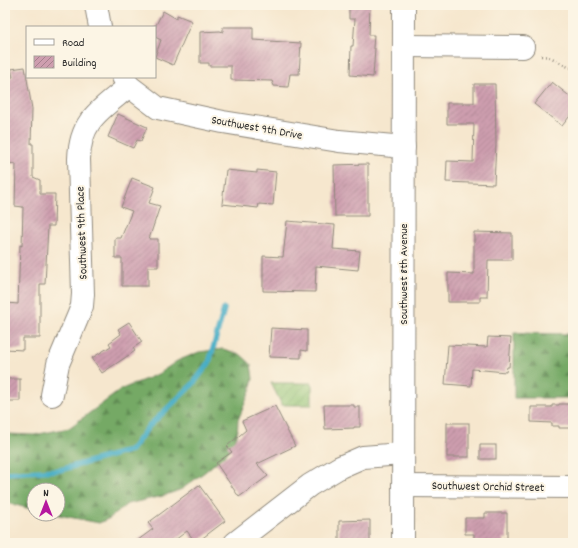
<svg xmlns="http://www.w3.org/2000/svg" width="578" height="548" viewBox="0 0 578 548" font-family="Dekko,sans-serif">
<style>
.forest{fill:url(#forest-firs);stroke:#506a48}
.garden{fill:url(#garden-furrows);stroke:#5e774f}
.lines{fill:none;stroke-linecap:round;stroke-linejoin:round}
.stream{stroke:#47adc6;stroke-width:5.5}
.building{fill:url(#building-hatch)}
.minor-casing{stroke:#90897c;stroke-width:24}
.path{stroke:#90897c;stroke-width:2.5;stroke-dasharray:1 3;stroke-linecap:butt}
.minor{stroke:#fff;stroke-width:22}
.labels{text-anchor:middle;stroke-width:4;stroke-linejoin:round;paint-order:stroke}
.street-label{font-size:12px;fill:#2b2b2b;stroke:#fcf5e5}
</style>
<defs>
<pattern id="forest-firs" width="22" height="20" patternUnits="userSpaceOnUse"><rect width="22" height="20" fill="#75a965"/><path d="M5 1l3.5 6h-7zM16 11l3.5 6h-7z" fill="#608a53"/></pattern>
<pattern id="garden-furrows" width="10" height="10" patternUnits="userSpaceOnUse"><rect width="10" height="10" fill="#92c373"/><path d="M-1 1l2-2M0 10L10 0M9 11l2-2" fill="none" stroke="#779f5f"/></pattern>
<pattern id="building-hatch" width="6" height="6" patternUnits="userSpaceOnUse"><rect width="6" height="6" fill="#ce9eaf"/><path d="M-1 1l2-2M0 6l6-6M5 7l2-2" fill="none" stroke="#a7818f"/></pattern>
</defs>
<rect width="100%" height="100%" fill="#fcf5e5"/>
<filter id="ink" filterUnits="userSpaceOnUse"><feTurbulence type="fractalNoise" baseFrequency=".025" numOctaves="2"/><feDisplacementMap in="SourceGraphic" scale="8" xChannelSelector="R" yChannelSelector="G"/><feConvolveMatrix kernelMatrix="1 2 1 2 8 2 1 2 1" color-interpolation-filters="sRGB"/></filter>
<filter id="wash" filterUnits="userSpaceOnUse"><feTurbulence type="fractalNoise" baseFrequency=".012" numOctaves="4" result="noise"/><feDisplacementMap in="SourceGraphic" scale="16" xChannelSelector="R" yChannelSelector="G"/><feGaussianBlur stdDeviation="0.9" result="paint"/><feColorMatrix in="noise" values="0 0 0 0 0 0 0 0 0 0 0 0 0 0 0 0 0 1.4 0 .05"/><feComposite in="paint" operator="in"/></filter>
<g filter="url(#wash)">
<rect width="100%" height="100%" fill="#f6e7ce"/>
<!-- forest -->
<g class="forest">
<polygon points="514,333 573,334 573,398 514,398"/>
<polygon points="223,349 240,354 251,364 253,379 250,391 238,420 237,436 229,451 206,471 182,489 163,496 127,504 110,518 99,523 54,514 58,514 58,490 34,490 34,510 5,502 5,434 34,435 69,428 122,389 158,374 177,361 199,352"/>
</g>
<!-- garden -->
<polygon class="garden" points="271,383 312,383 312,405 282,405"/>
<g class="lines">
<!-- stream -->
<polyline class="stream" points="5,473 60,470 131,450 148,427 193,384 209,363 224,309"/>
</g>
<g id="blocks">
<!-- building -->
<g class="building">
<polygon points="349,5 370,5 369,35 374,35 373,48 375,48 373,77 350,75 351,46 353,46 355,19 349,19"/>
<polygon points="163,11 177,19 177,15 192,21 173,65 155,57 161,40 155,37 155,27"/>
<polygon points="223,27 253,27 253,40 301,43 299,74 290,74 288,87 274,86 272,81 231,80 231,66 209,66 209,63 200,63 200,32 220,31 223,32"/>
<polygon points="25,67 32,109 31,144 33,144 33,177 40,180 40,194 55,194 54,226 48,226 45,284 40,284 40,338 23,338 23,350 5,349 5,323 6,323 7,303 18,304 20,245 22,246 23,207 15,206 16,164 5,163 5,78 13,77 11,69"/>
<polygon points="552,82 573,99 573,112 562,126 534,104"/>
<polygon points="474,84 495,84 496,144 494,184 446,182 447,161 473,162 474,124 447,124 447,103 474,103"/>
<polygon points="118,114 147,127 141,141 137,140 133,148 108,137"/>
<polygon points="368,164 368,216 335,216 334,165"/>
<polygon points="226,170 257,173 257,170 276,172 273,205 259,204 258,208 222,204"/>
<polygon points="132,178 155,187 149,203 160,206 149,239 158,239 158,267 148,267 148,286 122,286 122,258 115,258 115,238 121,238 132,211 121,207"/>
<polygon points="287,221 335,225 333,249 360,251 358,270 316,266 315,292 263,291 263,256 283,257"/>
<polygon points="474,232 512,233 512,260 488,260 487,297 480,297 480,302 448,302 448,273 474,274"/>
<polygon points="129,322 142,342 133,348 135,351 102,373 92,358 111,346 109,343 121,334 118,329"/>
<polygon points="271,328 307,330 307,351 301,350 301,358 269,357"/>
<polygon points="488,337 511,338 509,367 507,367 506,372 472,369 471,386 445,384 448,345 487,347"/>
<rect x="5" y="379" width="15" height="22"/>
<polygon points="559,404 573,404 573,428 559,428 559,426 552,426 552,423 531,422 531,407 552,407 552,405 559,405"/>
<polygon points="324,405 354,405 354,407 360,407 360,427 354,427 354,428 325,429"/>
<polygon points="275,406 295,446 257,464 268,476 239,497 216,463 232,452 227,446 246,430 242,421"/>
<rect x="447" y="423" width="22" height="34"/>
<rect x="480" y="445" width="16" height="14"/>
<polygon points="199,485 225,521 196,543 187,531 171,543 134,543 153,529 148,523"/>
<polygon points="485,513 507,513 507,539 503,538 503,543 474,542 474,534 465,534 465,518 485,518"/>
<polygon points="370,520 370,543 339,543 339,521"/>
</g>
</g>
</g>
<g filter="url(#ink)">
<use href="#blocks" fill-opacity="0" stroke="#90897c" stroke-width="1"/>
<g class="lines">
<!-- minor casing -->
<g class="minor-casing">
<g id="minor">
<polyline points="96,5 100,27"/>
<polyline points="404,46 523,47"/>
<polyline points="123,77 129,86 158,108 223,122 339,141 404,147"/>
<path d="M 52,395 L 58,364 L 79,314 L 82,306 L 83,294 L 79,159 C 80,119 102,109 129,86"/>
<polyline points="403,486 573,487"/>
<polyline points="235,543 310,485 340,467 363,457 402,454"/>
<polyline points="403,543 404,5"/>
</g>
</g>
<!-- path -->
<path class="path" d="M 541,56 C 556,56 560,66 573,68"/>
<!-- minor -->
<use href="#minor" class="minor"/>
</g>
</g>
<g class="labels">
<!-- street labels -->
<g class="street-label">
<text transform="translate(257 127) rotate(10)" y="4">Southwest 9th Drive</text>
<text transform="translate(81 233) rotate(-92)" y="4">Southwest 9th Place</text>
<text transform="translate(403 274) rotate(-90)" y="4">Southwest 8th Avenue</text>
<text transform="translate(488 486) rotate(1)" y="4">Southwest Orchid Street</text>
</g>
</g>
<!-- margin -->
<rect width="578" height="548" fill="none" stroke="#fcf5e5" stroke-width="20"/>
<!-- legend -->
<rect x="26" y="26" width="130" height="52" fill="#fcf5e5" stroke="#a8a49b"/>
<rect x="34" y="39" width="20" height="6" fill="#ffffff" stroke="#a8a49b"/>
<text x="62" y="46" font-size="12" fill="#2b2b2b">Road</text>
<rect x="34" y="56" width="20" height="12" fill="url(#building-hatch)" stroke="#a8a49b"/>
<text x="62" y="66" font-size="12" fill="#2b2b2b">Building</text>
<!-- north arrow -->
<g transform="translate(46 502)"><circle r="19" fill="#fcf5e5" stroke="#a8a49b"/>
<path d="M0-3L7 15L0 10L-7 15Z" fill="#b5179e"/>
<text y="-6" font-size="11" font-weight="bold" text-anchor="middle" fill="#2b2b2b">N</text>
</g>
</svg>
